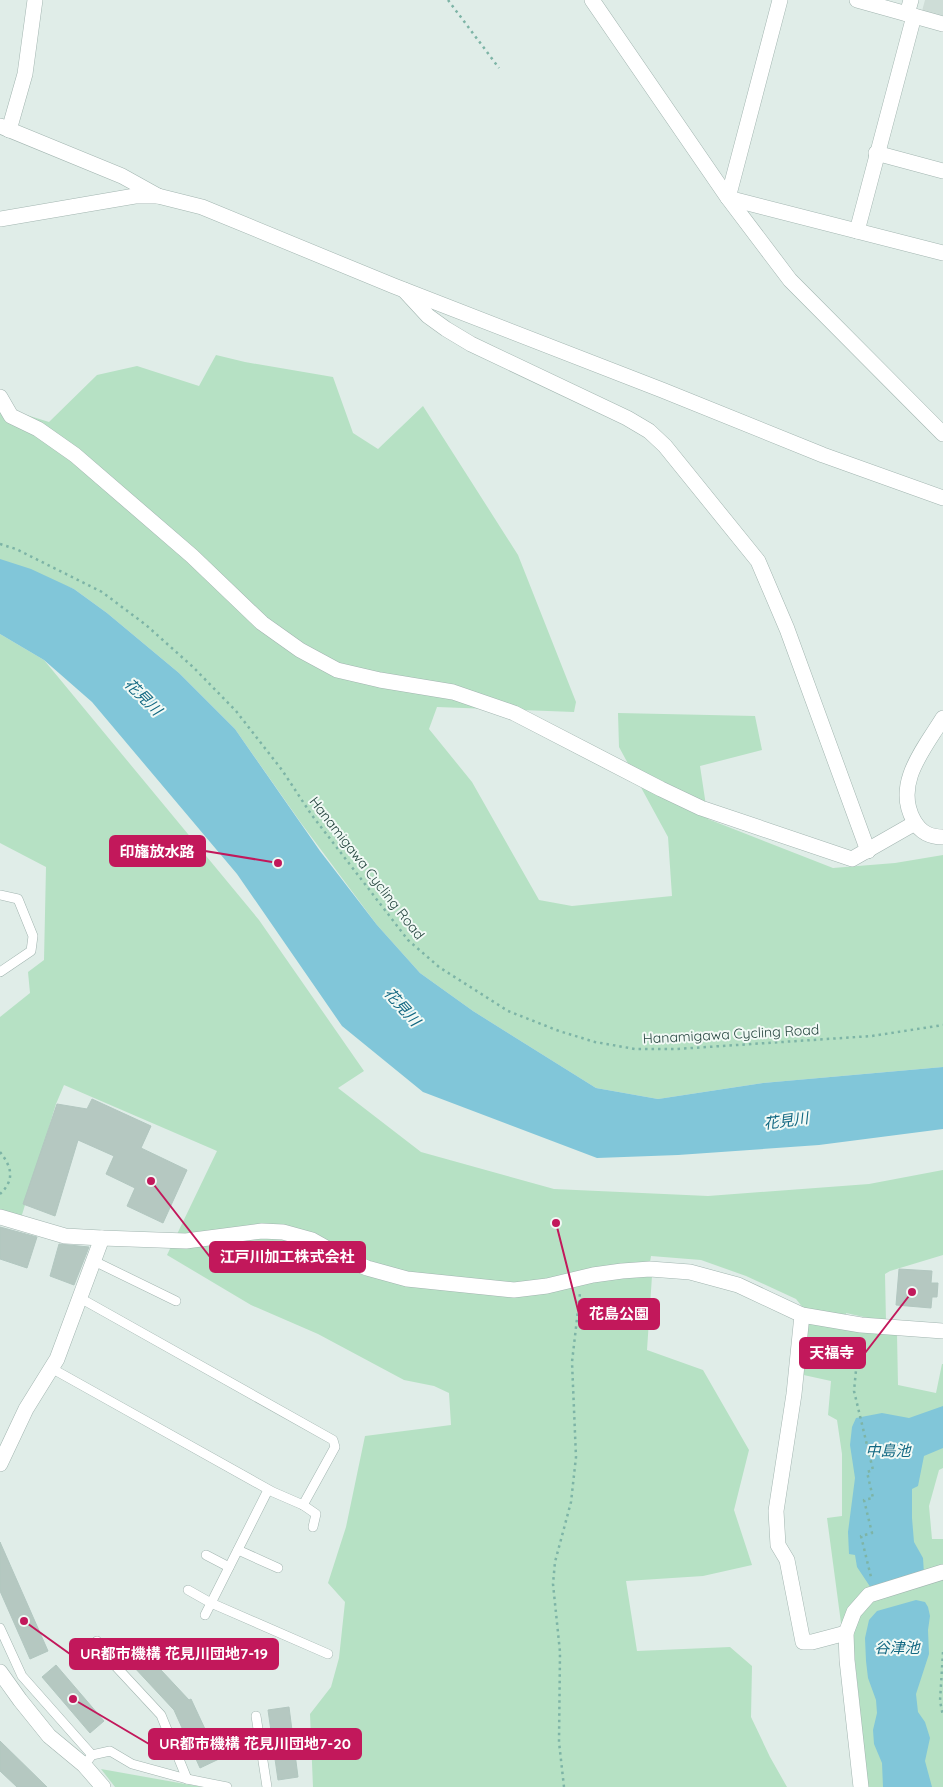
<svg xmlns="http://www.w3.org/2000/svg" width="943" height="1787" viewBox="0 0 943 1787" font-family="Quicksand,'Noto Sans JP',sans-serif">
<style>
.built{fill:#ceddd7}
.green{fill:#b6e1c4}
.water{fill:#81c6d9}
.building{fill:#b5c8c1;stroke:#b2c7c0}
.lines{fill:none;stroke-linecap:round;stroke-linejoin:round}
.service-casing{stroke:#a2b5b0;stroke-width:10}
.minor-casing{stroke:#a2b5b0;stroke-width:16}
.tertiary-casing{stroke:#a2b5b0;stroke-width:16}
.path{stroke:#7db4a6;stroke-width:2.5;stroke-dasharray:2.5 4;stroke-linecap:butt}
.service{stroke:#fff;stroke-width:9}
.minor{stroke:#fff;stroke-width:15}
.tertiary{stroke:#fff;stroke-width:15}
.labels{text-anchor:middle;stroke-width:4;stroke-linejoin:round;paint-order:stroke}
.street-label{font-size:14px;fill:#1f3f39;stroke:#f1f9f5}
.water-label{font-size:15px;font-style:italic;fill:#126882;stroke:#f1f9f5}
.leader{fill:none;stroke:#c2185b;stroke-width:2}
.callout-dot{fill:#c2185b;stroke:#f1f9f5;stroke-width:2}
.callout{fill:#c2185b;stroke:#c2185b;stroke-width:2}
.callout-label{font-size:15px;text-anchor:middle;font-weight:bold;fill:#fff}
</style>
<rect width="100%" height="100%" fill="#e0ede8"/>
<!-- built -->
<polygon class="built" points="925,0 943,0 943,16 922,11"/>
<!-- green -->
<g class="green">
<polygon points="216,355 245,362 333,377 353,433 378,449 423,406 518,555 576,702 574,712 437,707 429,729 472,782 539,900 572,906 672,896 668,837 619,747 618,713 755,716 762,750 700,766 708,819 833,868 895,863 943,855 943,1067 763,1083 658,1099 596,1088 473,1011 420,973 377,925 301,823 235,729 179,673 107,613 74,589 0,560 0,412 17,412 49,422 97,375 137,366 199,386"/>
<polygon points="0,634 44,660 259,920 364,1071 338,1088 421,1152 554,1189 708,1196 869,1184 943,1170 943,1255 890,1271 885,1274 886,1322 846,1313 848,1328 897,1334 898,1385 936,1393 942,1364 943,1364 943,1468 939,1470 929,1506 932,1539 943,1539 943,1787 868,1787 853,1641 841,1623 827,1518 842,1516 842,1454 837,1420 828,1415 831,1381 799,1374 804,1309 796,1299 746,1276 701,1260 651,1256 648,1275 652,1276 647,1350 703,1370 749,1450 734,1510 752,1565 703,1576 626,1581 637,1651 730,1647 752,1666 751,1717 770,1757 787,1787 313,1787 310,1714 331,1687 339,1658 345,1602 328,1583 346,1527 365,1436 451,1425 449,1393 434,1386 404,1380 318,1334 251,1305 167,1255 217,1151 64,1085 56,1104 21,1218 0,1211 0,1017 30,993 28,972 44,960 46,867 0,843"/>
<polygon points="101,1769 202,1787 115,1787"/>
</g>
<!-- water -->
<g class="water">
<polygon points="0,559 31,569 74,589 107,613 179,673 235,729 320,851 377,925 420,973 473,1011 596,1088 658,1099 763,1083 943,1067 943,1129 819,1145 678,1155 597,1158 423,1092 342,1026 237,874 92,702 44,660 0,634"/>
<polygon points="943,1406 943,1448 924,1456 918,1486 912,1489 912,1518 914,1542 923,1558 924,1574 871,1588 857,1567 855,1555 849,1554 848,1532 855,1478 850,1445 852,1427 856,1418 882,1413 909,1418"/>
<polygon points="916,1600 925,1602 928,1607 930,1616 928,1630 929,1654 916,1694 918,1712 925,1722 930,1738 925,1761 932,1787 883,1787 882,1763 874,1744 873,1730 877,1713 876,1700 868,1678 866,1661 865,1638 869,1620 877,1611"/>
</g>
<!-- building -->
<g class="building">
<polygon points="92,1099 151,1126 141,1148 187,1170 163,1223 127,1206 135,1188 106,1174 114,1156 78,1140 55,1216 23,1204 57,1104 87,1109"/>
<polygon points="0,1227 37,1237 27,1268 0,1259"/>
<polygon points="59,1244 89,1247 74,1285 50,1276"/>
<polygon points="899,1269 932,1271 931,1283 938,1283 937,1297 932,1297 931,1308 896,1305"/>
<polygon points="0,1542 48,1651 30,1659 0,1591"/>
<polygon points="132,1639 189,1700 191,1699 219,1759 200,1768 174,1710 119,1651"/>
<polygon points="56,1665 104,1721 90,1733 42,1677"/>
<polygon points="289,1707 298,1777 278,1780 268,1710"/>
<polygon points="0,1741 47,1787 17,1787 0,1771"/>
</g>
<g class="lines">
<!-- service casing -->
<g class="service-casing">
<g id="service">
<polyline points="0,895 18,899 33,936 31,951 0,972"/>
<polyline points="94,1261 176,1301"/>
<polyline points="80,1298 333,1440 335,1447 303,1505"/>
<polyline points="51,1368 273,1492 303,1505 316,1514 313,1527"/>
<polyline points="238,1550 278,1568"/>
<polyline points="206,1555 229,1567"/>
<polyline points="188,1590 211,1603 328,1654"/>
<polyline points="205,1615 268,1490"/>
<polyline points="0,1628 22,1676 92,1755"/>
<polyline points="97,1641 109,1659 161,1715 187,1779"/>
<polyline points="256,1716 267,1787"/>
<polyline points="89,1759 92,1755 110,1751 132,1764 187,1779 227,1787"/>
</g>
</g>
<!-- minor casing -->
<g class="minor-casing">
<g id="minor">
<polyline points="780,0 728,198 943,253"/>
<polyline points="857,0 943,24"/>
<polyline points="0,126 122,176 158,196"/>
<polyline points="9,130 25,74 35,0"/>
<polyline points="876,153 943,171"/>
<polyline points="857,231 914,16"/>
<polyline points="404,290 428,316 446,329 471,344 627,418 649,431 665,446 758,561 787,629 868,851"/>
<polyline points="0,397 11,416 38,429 75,455 192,556 262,623 300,650 337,670 380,680 453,692 514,713 661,789 701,808 852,859 915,823"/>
<path d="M 943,718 C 924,749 893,784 914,821 C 921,833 930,837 943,837"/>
<polyline points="0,1217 65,1236 102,1238 186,1241 262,1231 283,1232 312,1240 344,1258 367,1268 407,1279 514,1290 547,1286 593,1275 622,1271 650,1269 690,1272 738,1285 802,1315 861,1325 943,1331"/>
<polyline points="802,1315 794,1394 776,1511 778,1545 787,1560 803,1642 812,1642 846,1633"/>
<polyline points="0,1464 26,1409 57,1359 102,1238"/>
<polyline points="0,1672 20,1700 49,1736 84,1765 103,1787"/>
<polyline points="861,1787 847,1660 846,1633 854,1612 869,1595 943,1572"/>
</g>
</g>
<!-- tertiary casing -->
<g class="tertiary-casing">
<g id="tertiary">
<polyline points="592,0 728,198 790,280 943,434"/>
<polyline points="907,14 911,0"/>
<polyline points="0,219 135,196 158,196 202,207 394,286 662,390 823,455 943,498"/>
</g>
</g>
<!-- path -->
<g class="path">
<polyline points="448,0 499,68"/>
<polyline points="0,544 16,549 102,592 146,625 193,667 236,711 282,770 311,814 408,940 439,967 508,1011 559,1031 595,1042 635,1049 677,1049 872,1036 943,1025"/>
<path d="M 0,1152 C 12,1167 15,1180 0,1194"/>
<polyline points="859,1339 854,1391 873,1470 867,1472 873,1498 864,1500 872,1533 861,1536 871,1577 873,1577"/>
<polyline points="943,1652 940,1701 943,1716"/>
<polyline points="564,1787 559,1742 560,1652 553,1584 555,1562 571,1502 576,1457 572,1362 580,1293"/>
</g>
<!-- service -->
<use href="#service" class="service"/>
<!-- minor -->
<use href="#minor" class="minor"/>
<!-- tertiary -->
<use href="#tertiary" class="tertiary"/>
</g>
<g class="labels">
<!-- street labels -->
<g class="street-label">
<text transform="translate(367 868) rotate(52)" y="5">Hanamigawa Cycling Road</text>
<text transform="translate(731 1034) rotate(-3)" y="5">Hanamigawa Cycling Road</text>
</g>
<!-- water labels -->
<g class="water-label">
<text transform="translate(143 697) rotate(45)" y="5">花見川</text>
<text transform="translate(402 1007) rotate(48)" y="5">花見川</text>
<text transform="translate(786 1121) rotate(-8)" y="5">花見川</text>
<text x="888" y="1456">中島池</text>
<text x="897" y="1653">谷津池</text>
</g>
</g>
<!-- callouts -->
<path class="leader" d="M278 863L205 851M151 1181L210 1257M556 1223L579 1314M912 1292L865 1353M24 1621L70 1654M73 1699L149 1744"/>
<g class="callout-dot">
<circle cx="278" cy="863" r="5"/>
<circle cx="151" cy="1181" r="5"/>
<circle cx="556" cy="1223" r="5"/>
<circle cx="912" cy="1292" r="5"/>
<circle cx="24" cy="1621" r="5"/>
<circle cx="73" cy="1699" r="5"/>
</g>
<g class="callout">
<rect x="110" y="836" width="95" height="30" rx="5"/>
<rect x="210" y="1242" width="155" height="30" rx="5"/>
<rect x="579" y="1299" width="80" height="30" rx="5"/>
<rect x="800" y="1338" width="65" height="30" rx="5"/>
<rect x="70" y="1639" width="208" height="30" rx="5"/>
<rect x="149" y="1729" width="212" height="30" rx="5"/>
</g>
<g class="callout-label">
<text x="157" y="857">印旛放水路</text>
<text x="287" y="1262">江戸川加工株式会社</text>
<text x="619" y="1319">花島公園</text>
<text x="832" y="1358">天福寺</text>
<text x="174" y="1659">UR都市機構 花見川団地7-19</text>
<text x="255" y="1749">UR都市機構 花見川団地7-20</text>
</g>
</svg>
